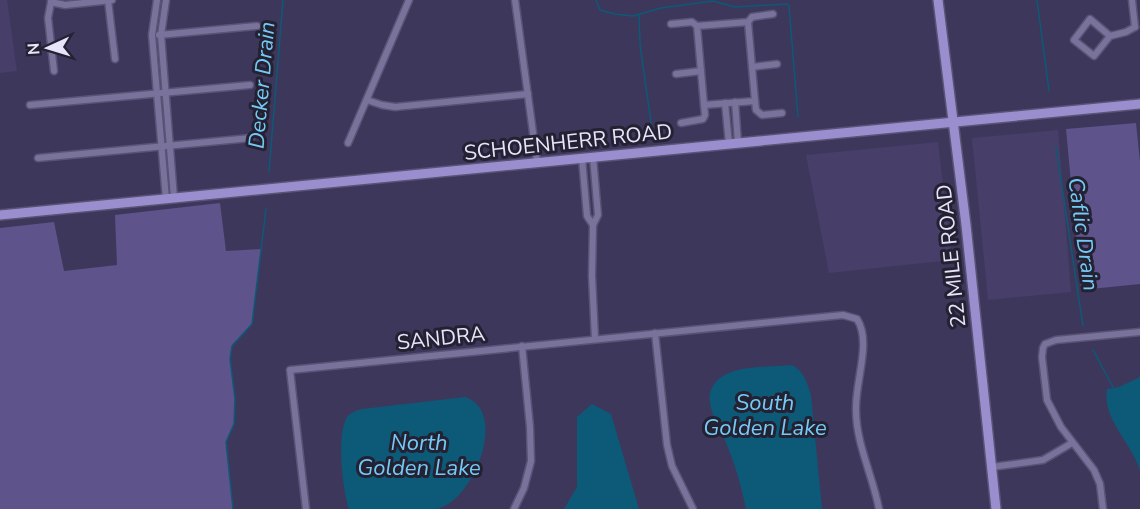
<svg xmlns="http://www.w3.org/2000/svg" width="1140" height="509" viewBox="0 0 1140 509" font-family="'Nunito Sans',sans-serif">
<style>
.built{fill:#473e6a}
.green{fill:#5f538c}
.water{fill:#0c5978}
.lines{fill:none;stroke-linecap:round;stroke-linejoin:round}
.stream{stroke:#0c5978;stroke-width:1.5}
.street-casing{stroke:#595375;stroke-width:9}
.secondary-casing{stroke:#595375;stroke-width:12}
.street{stroke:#79729b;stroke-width:6}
.secondary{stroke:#9a8ecf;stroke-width:9}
.labels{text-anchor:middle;stroke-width:6;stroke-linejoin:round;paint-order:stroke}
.street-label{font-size:21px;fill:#e7e4fb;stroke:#242132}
.water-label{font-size:22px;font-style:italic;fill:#75caf5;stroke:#242132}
</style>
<rect width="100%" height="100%" fill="#3e375c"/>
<!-- built -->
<g class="built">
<polygon points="0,0 7,0 17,71 0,73"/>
<polygon points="1058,130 1071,292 988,300 972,138"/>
<polygon points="938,142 952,260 829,273 806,155"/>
</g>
<!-- green -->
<g class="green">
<polygon points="1136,123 1140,162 1140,284 1081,290 1066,129"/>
<polygon points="220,203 226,251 261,249 252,324 232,345 230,359 235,399 234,424 226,442 233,509 0,509 0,228 54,222 64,271 117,265 115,215"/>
</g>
<!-- water -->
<g class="water">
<path d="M 792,365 C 804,371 807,383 811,395 L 822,509 L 746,509 C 741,484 734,461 724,438 C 719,426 712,416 710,403 C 708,392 713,382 723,376 C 742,365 771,367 792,365 Z"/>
<path d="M 1140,377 L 1140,470 C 1131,442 1102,419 1107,389 L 1119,387 Z"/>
<path d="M 465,397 C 509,411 474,501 437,509 C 430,509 421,509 414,509 C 392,509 370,509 349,509 C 343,492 335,428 349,415 C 352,412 358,410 362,409 Z"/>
<polygon points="592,404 611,414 639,509 564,509 577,487 577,417"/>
</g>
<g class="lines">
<!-- stream -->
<g class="stream">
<polyline points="596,0 600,10 615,14 633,16 661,8 713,1 735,7 787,4 789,6 798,117"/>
<polyline points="1037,0 1049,91"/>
<polyline points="639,14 640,45 652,129"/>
<polyline points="1056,147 1083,326"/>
<polyline points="269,172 283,0"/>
<polyline points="1093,350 1113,387"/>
<polyline points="233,509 226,442 234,424 235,399 230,359 232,346 252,324 266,209"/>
</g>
<!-- street casing -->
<g class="street-casing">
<g id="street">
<polyline points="108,0 115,59"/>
<polyline points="157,0 152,35 166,199"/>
<polyline points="166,0 161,35 174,198"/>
<polyline points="515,0 537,162"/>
<polyline points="1132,0 1135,27"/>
<polyline points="51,2 48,18 54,71"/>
<polyline points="51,2 65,5 112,0"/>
<polygon points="748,22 755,101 704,105 697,26"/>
<polyline points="748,22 752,17 773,14"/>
<polyline points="671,24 692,22 697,26"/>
<polyline points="159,35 257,26"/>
<polyline points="1110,36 1090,19 1074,40 1094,56 1110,36 1126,32 1135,27"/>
<polyline points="752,67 777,64"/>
<polyline points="676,74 701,71"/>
<polyline points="367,100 382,105 395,107 528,94"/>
<polyline points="755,101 756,110 762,115 782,113"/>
<polyline points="735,102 738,143"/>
<polyline points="725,103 729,144"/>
<polyline points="30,105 250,85"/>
<polyline points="681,123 703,119 705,115 704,105"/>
<polyline points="348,143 409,0"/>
<polyline points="38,158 251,138"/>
<polyline points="582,158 587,216 593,225 598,215 593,157"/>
<polyline points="593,225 592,276 595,339"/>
<polyline points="655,333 667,445 672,466 693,509"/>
<polyline points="992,467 1043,460 1072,443"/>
<path d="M 306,509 L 290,370 L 843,315 L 857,319 C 872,342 855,381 856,410 C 856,444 873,476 879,509"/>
<polyline points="514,509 524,488 531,461 530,427 522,346"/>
<polyline points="1103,509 1100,484 1094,470 1061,427 1047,400 1042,357 1043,348 1045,344 1056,340 1140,332"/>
</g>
</g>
<!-- secondary casing -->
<g class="secondary-casing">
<g id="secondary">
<polyline points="938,0 966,225 996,509"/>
<polyline points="0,215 1140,104"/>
</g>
</g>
<!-- street -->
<use href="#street" class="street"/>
<!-- secondary -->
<use href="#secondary" class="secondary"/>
</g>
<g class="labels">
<!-- street labels -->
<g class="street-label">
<text transform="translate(568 142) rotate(-6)" y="7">SCHOENHERR ROAD</text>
<text transform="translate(951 256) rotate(-96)" y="7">22 MILE ROAD</text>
<text transform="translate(441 338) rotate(-6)" y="7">SANDRA</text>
</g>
<!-- water labels -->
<g class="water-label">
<text transform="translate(261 85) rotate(-85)" y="8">Decker Drain</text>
<text transform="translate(1084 234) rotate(82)" y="8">Caflic Drain</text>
<text x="765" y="410">South<tspan x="765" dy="25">Golden Lake</tspan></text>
<text x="419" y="450">North<tspan x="419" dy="25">Golden Lake</tspan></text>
</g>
</g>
<!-- north arrow -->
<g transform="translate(48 48) rotate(266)" stroke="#242132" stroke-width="4.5" paint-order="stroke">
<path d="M0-4.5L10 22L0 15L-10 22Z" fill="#e7e4fb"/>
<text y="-9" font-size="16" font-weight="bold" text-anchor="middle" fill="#e7e4fb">N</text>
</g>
</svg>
